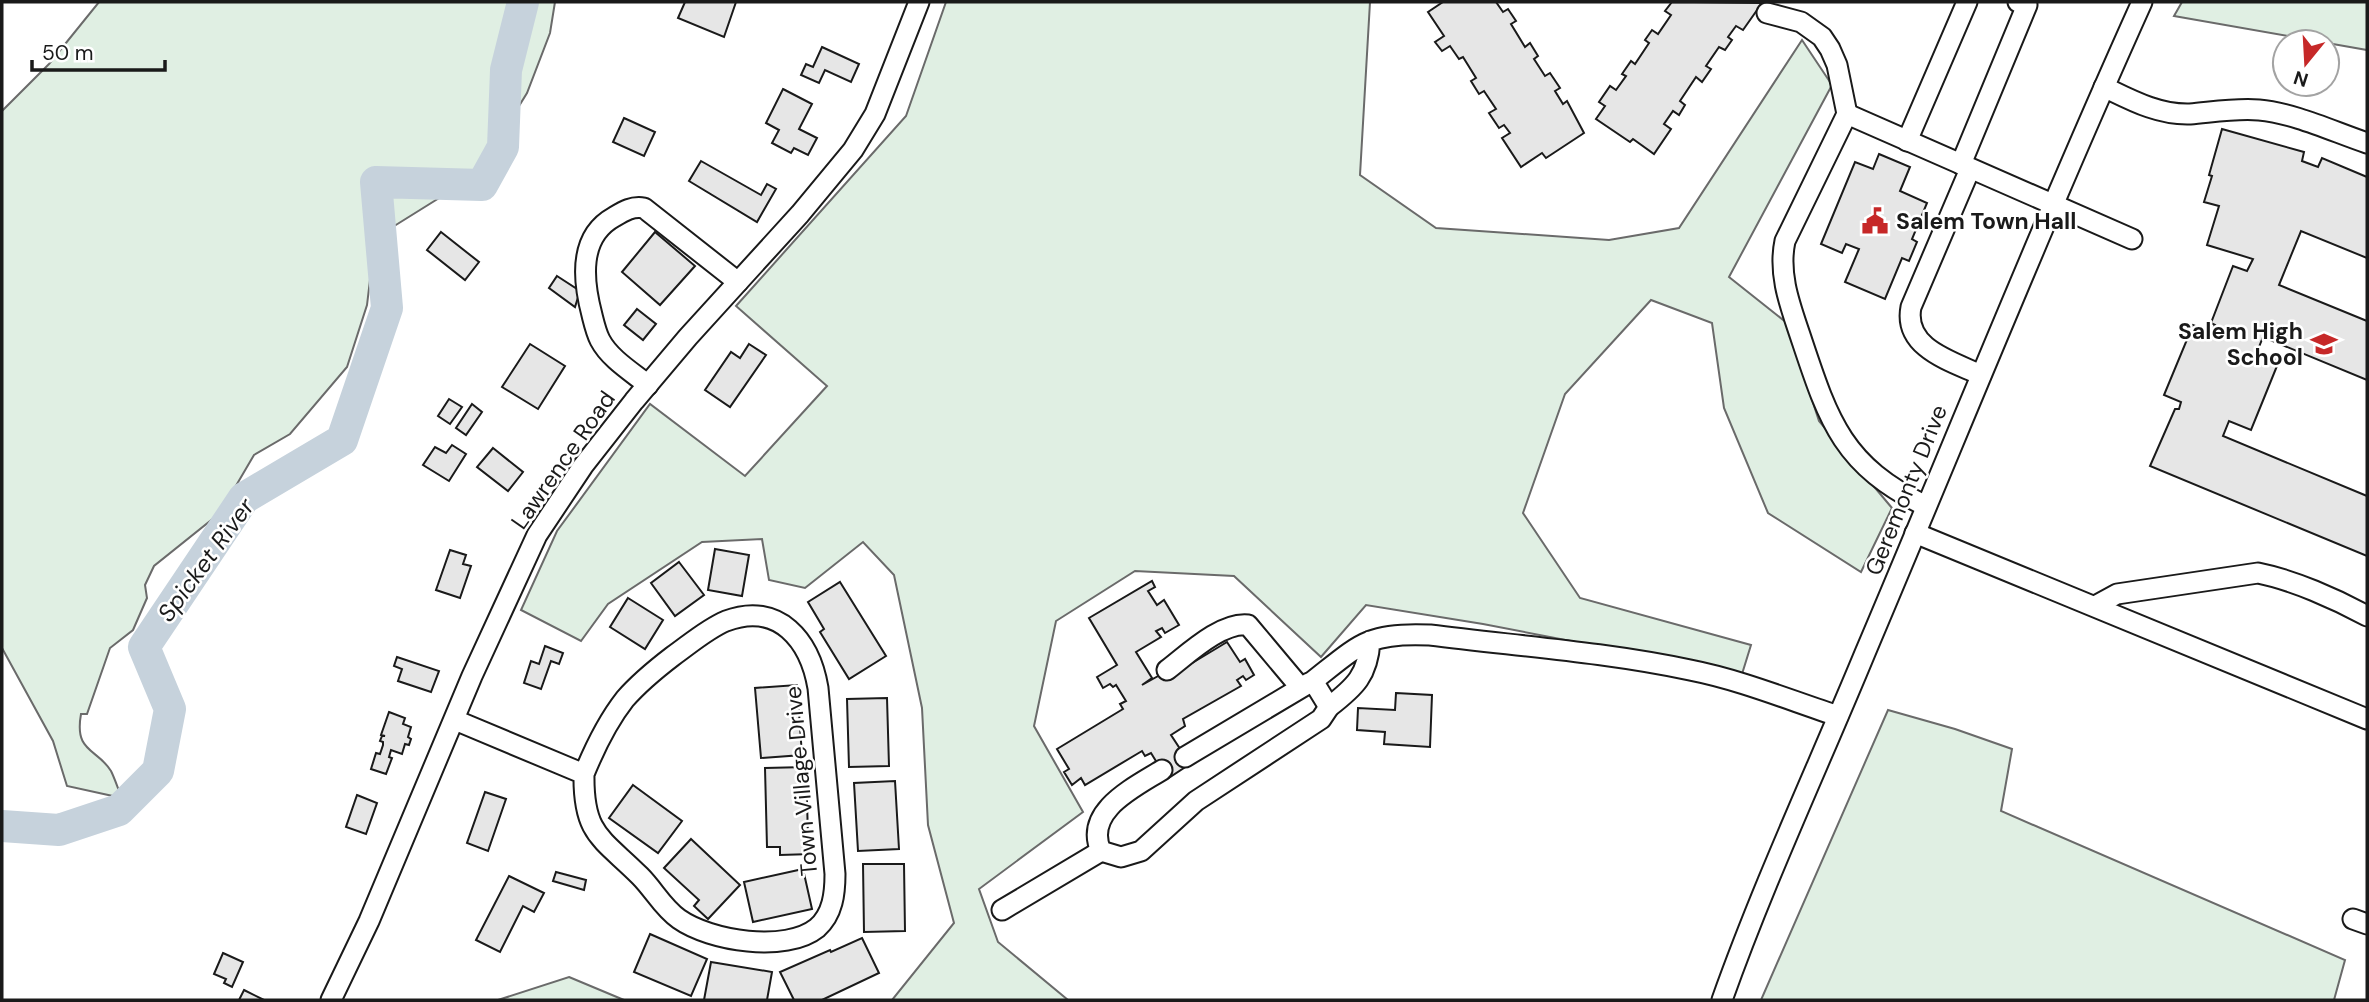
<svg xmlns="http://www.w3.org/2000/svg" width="2369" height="1002" viewBox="0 0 2369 1002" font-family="'DM Sans',sans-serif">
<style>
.green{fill:#e0efe3;stroke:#6a6a6a;stroke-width:2}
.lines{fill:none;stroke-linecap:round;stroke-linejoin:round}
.river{stroke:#c6d2dc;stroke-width:32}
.building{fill:#e6e6e6;stroke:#1a1a1a;stroke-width:2}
.minor-casing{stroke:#1a1a1a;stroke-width:23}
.minor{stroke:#fff;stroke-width:19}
.labels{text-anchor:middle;stroke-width:5;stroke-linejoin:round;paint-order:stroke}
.poi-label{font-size:23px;font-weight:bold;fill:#1a1a1a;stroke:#fff;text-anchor:start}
.street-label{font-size:23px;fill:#1a1a1a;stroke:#fff}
.water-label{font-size:24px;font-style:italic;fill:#1a1a1a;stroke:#fff}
</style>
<rect width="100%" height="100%" fill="#fff"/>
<!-- green -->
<g class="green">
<path d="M 99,2 L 555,2 L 550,33 L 527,93 L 493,148 L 468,180 L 375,238 L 367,305 L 347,367 L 290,434 L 254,455 L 220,513 L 154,566 L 145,585 L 147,598 L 133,630 L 110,648 L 87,714 L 81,714 C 74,753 97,748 111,771 C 115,779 118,789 122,798 L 67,786 L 53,741 L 2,648 L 2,111 L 49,64 Z"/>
<polygon points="946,2 1370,2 1360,175 1436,228 1609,240 1679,228 1802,40 1832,85 1729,277 1787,323 1819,421 1892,508 1861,572 1768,513 1724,408 1712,323 1651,300 1565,394 1523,513 1580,598 1751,645 1742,674 1483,624 1366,605 1321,657 1234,576 1135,571 1056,621 1034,726 1083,812 979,889 998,942 1068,1000 892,1000 954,923 928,825 922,708 894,575 863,542 805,588 769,580 762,539 702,542 608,604 581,641 521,610 557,531 650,404 745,476 827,386 736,306 906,116"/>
<polygon points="2182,2 2367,2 2367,50 2174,16"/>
<polygon points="1888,710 1955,729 2012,749 2001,811 2345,960 2334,1000 1761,1000"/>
<polygon points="569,977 624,1000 498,1000"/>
</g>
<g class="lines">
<!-- river -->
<polyline class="river" points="2,826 59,830 119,810 158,771 170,709 144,647 244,498 342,440 387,308 376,182 482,185 503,147 506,70 523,2"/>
</g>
<!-- building -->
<g class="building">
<polygon points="685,2 736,2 724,37 678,18"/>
<polygon points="1443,2 1496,2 1503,12 1508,9 1516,21 1511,24 1525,47 1530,43 1538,56 1534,59 1545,76 1550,73 1560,88 1555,91 1563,104 1567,101 1584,133 1546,158 1542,153 1521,167 1502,138 1510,133 1504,125 1499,128 1489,113 1496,109 1484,91 1479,94 1471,81 1476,78 1463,57 1459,59 1450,46 1442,51 1435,42 1444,36 1428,12"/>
<polygon points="1672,2 1762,3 1743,30 1736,26 1728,37 1732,40 1725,50 1719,47 1706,66 1711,69 1702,82 1696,77 1680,101 1685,105 1679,115 1673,111 1664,124 1671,129 1654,154 1633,139 1630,142 1596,119 1605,106 1599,102 1610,86 1616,90 1626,76 1622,74 1631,61 1635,64 1649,43 1645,40 1652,30 1658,34 1671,15 1665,11"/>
<polygon points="822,47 859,64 851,82 825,70 819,83 801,75 806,64 813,67"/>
<polygon points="783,89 812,104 799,129 817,138 808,155 794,148 791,153 772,143 779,130 766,123"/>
<polygon points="624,118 655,132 644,156 613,142"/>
<polygon points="2222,129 2304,152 2302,161 2318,167 2322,158 2367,177 2367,258 2301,231 2279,285 2367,321 2367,380 2263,337 2257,352 2279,361 2264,398 2251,430 2229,421 2223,436 2367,496 2367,556 2150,466 2175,409 2179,409 2181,402 2164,395 2193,325 2211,332 2215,325 2211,323 2233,266 2247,271 2253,259 2207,245 2219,206 2204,202 2212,176 2209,175"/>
<polygon points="1879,154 1910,167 1900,191 1927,203 1912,239 1917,242 1909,261 1902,258 1885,299 1845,282 1859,249 1846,244 1842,253 1821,244 1855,162 1873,169"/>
<polygon points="701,161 761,195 767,184 776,189 757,222 689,181"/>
<polygon points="441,232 479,262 465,280 427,250"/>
<polygon points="655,232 695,266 660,305 622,272"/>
<polygon points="557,276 580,291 575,307 549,288"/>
<polygon points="637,309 656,324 643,340 624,325"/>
<polygon points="530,344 565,366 538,409 502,387"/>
<polygon points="749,344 766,355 730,407 705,390 731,352 740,358"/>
<polygon points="449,399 462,407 450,424 438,416"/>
<polygon points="472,404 482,412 466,435 456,428"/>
<polygon points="452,445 466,454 449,481 423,465 435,447 446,453"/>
<polygon points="493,448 523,472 508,491 477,467"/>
<polygon points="715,549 749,555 742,596 708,590"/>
<polygon points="450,550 466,555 463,564 471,566 460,598 436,590"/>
<polygon points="679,562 704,595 675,616 651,583"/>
<polygon points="1152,581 1155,587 1148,591 1157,605 1164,600 1179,625 1165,633 1162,628 1156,631 1161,637 1136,652 1152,678 1142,685 1160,675 1164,680 1227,642 1240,662 1245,659 1254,675 1246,680 1243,676 1237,680 1241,686 1183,719 1185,726 1171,735 1190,764 1167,779 1151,753 1145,756 1142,751 1085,785 1081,778 1072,785 1064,772 1069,769 1057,749 1123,709 1120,704 1126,701 1116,685 1113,687 1110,684 1103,688 1097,677 1117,665 1089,618"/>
<polygon points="840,582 886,656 849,679 820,632 824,629 808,602"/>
<polygon points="628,598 663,620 645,649 610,627"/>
<polygon points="545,646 563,653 559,664 551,661 541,689 524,683 531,661 539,664"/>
<polygon points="397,657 439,671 431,692 398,681 402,669 394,666"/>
<polygon points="797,685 802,755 761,758 755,688"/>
<polygon points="1396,693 1432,695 1430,747 1384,744 1385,732 1357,730 1358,708 1395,710"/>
<polygon points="887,698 889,766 849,767 847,699"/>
<polygon points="389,712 405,718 403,724 411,727 408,737 411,739 409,745 405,744 402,754 391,750 389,757 392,758 386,774 371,769 376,753 380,754 383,745 383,742 380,741 382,736 385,736 381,735"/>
<polygon points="806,767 808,836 812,836 812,854 780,855 780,847 767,847 765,768"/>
<polygon points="895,781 899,849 858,851 854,783"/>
<polygon points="633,785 682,821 658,853 609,818"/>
<polygon points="485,792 506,799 488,851 467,843"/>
<polygon points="357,795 377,803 366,834 346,827"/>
<polygon points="691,839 740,885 708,919 694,906 699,900 664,868"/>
<polygon points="863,864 904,864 905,931 864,932"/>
<polygon points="803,869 812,909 753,922 744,882"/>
<polygon points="556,872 586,880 584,890 553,881"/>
<polygon points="509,876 544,893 534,912 523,906 500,952 476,940"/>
<polygon points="650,934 707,959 691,996 634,972"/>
<polygon points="862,938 879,973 822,1000 794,1000 780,972 830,950 831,952"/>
<polygon points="223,953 243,962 232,987 224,983 226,979 214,974"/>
<polygon points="711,962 772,972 767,1000 704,1000"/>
<polygon points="244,990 264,1000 239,1000"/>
</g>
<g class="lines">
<!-- minor casing -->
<g class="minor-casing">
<g id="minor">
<path d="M 1767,13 L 1801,22 L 1822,37 L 1830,49 L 1837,65 L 1847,114 L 1785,241 C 1778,274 1790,305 1800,335 C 1828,419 1841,465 1926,506"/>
<path d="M 2104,87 C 2131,100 2158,115 2190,114 C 2213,112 2236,108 2259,110 C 2294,113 2334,132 2367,143"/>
<polyline points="1847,114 2132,239"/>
<polyline points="1907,141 1967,2"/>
<polyline points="1961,164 2027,5 2018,2"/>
<path d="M 1970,169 L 1911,307 C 1903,348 1951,361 1981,375"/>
<path d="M 648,385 C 632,372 610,359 600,340 C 596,332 594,323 592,315 C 583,281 578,237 614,217 C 624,211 632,206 644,208 L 738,282"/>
<polyline points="1915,533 2367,719"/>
<path d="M 2095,606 L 2117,594 L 2258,573 C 2293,580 2336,599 2367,616"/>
<path d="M 1370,641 C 1368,675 1355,687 1329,707 L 1313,681 C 1360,644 1368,632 1430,635 C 1517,646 1605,652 1690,670 C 1741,680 1789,700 1838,716"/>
<path d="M 1167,670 C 1188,654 1221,622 1248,625 L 1300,687"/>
<path d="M 455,720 L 584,774 C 583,835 602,838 640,876 C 654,890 663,908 679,919 C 710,941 786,953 817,928 C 833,914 835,893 835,874 L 818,688 C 810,641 779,601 726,621 C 707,629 690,644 673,656 C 656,669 639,683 625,699 C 607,722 595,747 584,774"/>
<polyline points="1185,757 1309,683"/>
<path d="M 1162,770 C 1135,787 1083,811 1101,851 L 1121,857 L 1141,851 L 1196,801 L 1321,719 L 1329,707"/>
<polyline points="1002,910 1101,851"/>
<polyline points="2353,919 2367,924"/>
<polyline points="331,1000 369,921 472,676 537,535 583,466 634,401 688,337 800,214 853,150 875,114 919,2"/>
<path d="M 1722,1000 C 1764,882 1817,769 1865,653 C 1957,436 2045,217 2142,2"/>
</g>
</g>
<!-- minor -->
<use href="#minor" class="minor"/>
</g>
<!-- icons -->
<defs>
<g id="civic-bare" transform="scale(2.1)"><path d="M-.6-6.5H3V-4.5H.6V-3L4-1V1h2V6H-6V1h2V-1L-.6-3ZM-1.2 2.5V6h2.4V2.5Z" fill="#c62828" stroke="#fff" stroke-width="2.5" paint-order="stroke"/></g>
<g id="school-bare" transform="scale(2.1)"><path d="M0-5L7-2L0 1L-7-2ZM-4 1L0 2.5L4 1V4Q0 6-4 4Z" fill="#c62828" stroke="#fff" stroke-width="2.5" paint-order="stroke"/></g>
</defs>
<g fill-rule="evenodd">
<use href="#civic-bare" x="1875" y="221"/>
<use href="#school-bare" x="2324" y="344"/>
</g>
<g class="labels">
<!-- poi labels -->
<g class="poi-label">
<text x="1896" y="229">Salem Town Hall</text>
<text x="2303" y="339" text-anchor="end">Salem High<tspan x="2303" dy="26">School</tspan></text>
</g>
<!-- street labels -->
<g class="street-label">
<text transform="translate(563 460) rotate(-55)" y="8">Lawrence Road</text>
<text transform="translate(1906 490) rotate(-68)" y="8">Geremonty Drive</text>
<text transform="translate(801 781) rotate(-95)" y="8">Town Village Drive</text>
</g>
<!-- water labels -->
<g class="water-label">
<text transform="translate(206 560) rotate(-54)" y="8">Spicket River</text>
</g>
</g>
<!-- border -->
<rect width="2369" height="1002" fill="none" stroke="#1a1a1a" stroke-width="7"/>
<!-- north arrow -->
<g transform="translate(2306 63) rotate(198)"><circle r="33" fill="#ffffff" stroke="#a3a3a3" stroke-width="2"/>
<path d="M0-5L12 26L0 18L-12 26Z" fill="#c62828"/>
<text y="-10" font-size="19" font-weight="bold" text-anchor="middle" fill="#1a1a1a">N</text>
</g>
<!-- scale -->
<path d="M32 60v10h133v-10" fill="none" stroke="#1a1a1a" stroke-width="3.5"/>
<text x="42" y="60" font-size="21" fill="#1a1a1a" stroke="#ffffff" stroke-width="5" paint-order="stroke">50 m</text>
</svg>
